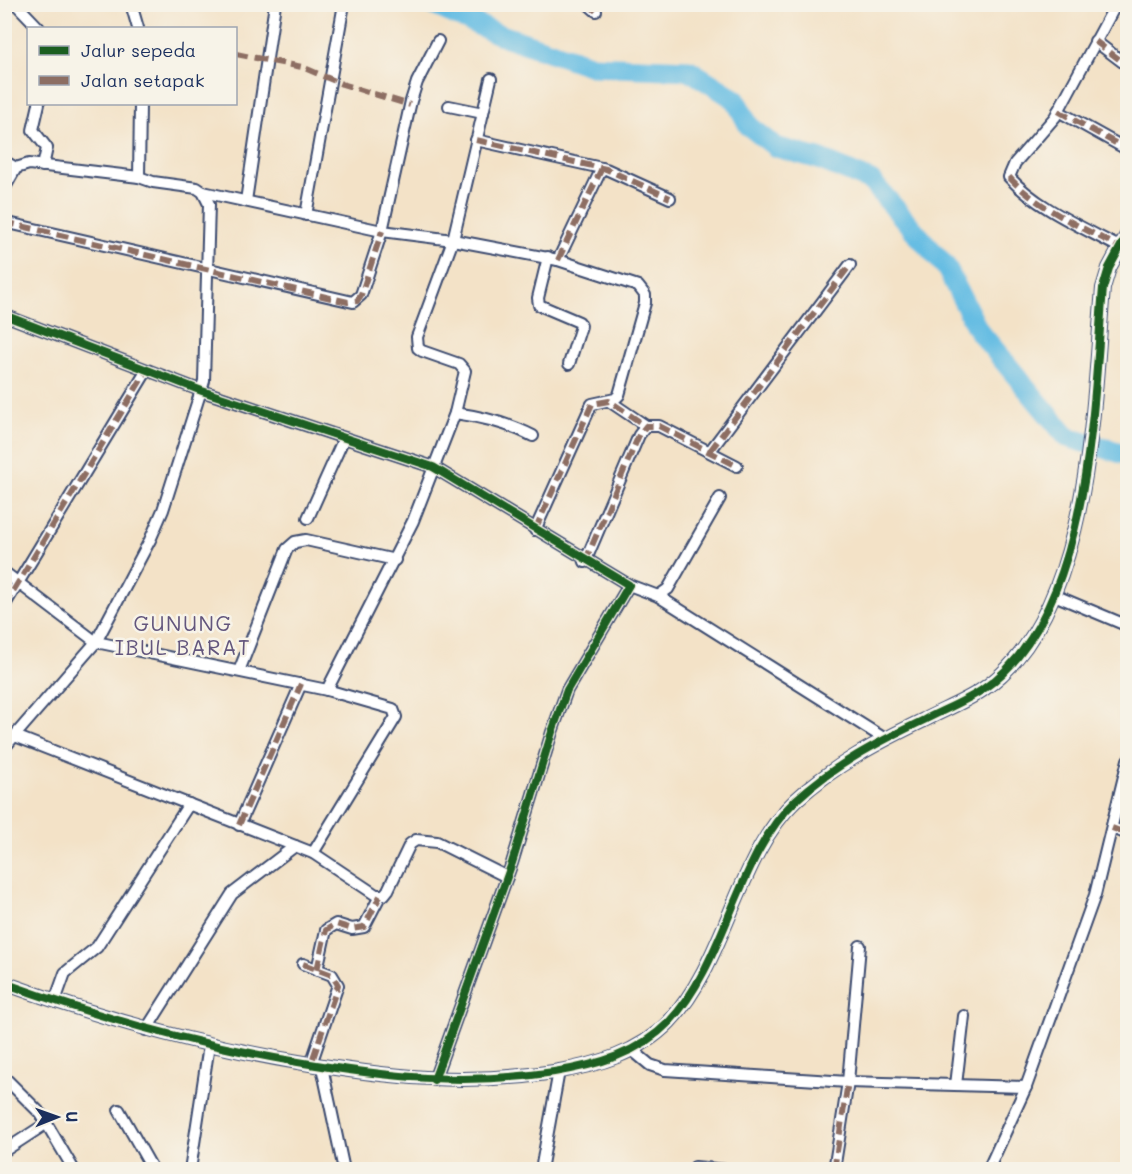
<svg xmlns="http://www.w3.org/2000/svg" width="1132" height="1174" viewBox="0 0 1132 1174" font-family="Mali,sans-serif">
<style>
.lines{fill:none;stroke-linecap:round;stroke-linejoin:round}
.river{stroke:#66bde3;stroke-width:21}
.minor-casing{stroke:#3b4a6e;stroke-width:14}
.tertiary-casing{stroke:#3b4a6e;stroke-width:16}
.minor{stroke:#fff;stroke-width:10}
.tertiary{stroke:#fff;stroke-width:14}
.quiet{stroke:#8d6e63;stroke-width:6;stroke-dasharray:12 6;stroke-linecap:butt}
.cycleway-casing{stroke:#f7f3e8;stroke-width:11}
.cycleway{stroke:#1b5e20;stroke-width:8}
.labels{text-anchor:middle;stroke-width:5;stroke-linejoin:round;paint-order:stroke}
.quarter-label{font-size:21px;letter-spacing:1.5px;fill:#63567d;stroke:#f7f3e8}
</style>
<rect width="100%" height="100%" fill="#f7f3e8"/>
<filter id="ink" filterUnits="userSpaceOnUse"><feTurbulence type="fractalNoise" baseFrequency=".0167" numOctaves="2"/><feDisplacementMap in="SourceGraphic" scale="12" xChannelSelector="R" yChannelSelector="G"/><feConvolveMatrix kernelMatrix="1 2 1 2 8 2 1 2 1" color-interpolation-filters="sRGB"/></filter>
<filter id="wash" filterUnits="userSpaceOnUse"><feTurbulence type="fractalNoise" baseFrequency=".008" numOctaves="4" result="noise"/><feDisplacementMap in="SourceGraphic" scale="24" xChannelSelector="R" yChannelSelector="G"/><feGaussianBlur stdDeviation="1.35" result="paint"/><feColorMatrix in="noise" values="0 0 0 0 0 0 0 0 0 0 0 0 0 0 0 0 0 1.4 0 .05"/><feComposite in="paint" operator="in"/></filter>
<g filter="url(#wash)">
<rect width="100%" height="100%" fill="#f3e2c7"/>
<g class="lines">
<!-- river -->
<polyline class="river" points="431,4 498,34 592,66 689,70 735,99 749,126 776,147 819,159 871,181 946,267 978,330 1067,437 1128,455"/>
</g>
</g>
<g filter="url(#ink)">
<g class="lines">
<!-- minor casing -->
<g class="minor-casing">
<g id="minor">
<polyline points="16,4 39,28"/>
<polyline points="131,4 138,28"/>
<polyline points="588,4 596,11"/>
<path d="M 1116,4 L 1055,117 L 1015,163 L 1009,177 C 1037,208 1082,227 1119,247"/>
<polyline points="1095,41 1128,66"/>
<polyline points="39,104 33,130 47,148 43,166"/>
<polyline points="449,106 483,113"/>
<polyline points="1058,111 1128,150"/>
<polyline points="476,140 606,169 670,198"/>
<polyline points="4,161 16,168"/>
<polyline points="4,189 16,168 29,164 139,177"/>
<polyline points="203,192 382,231 453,240 558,260 638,286 645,295 645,303 619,395 615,399 592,404 590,408 535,530"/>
<polyline points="246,201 275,4"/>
<polyline points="306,215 344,4"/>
<polyline points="4,222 353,302 361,295 382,231 411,101 417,82 438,41"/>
<polyline points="548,257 538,298 539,305 579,322 581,326 569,364"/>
<polyline points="558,260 602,168"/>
<polyline points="4,315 202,391 433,467 629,585 567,690 552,732 512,863 434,1080"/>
<polyline points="609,401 646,426"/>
<path d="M 455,413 C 483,417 508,423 533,436"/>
<polyline points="710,451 850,265"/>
<polyline points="308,518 344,438"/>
<polyline points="585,562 639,435 646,426 659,426 737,466"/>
<polyline points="4,572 96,642 327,690 393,709 396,717 313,853"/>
<polyline points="629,585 658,596 885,739"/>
<polyline points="1054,595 1128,626"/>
<polyline points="658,596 668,589 720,498"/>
<polyline points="4,606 147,370"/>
<polyline points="239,671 287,549 295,542 306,540 395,560"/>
<polyline points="327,690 413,521 455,413 465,371 459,364 422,351 418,348 417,337 453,240 491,79"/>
<polyline points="15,736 313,853 376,895 384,895 388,890 410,844 416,840 437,842 507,877"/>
<polyline points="4,748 96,642 150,540 163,510 204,381 209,204 203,192 197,188 153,182 139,177 140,104"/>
<polyline points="239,825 301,684"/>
<polyline points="1112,828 1128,834"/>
<polyline points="303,964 332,975 338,985 311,1064"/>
<polyline points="317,970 326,930 336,924 352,929 364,927 380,896"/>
<polyline points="55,1001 65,973 97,947 189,804"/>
<polyline points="146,1030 232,894 295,846"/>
<polyline points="632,1050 650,1065 665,1070 848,1082 1026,1087"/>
<polyline points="322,1067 344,1170"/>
<polyline points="4,1077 41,1114 74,1170"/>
<polyline points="956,1085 964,1016"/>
<polyline points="119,1110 153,1170"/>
<polyline points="4,1151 47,1123"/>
<polyline points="695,1167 726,1170"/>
<polyline points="190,1170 209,1045"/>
<polyline points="541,1170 559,1071"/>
<polyline points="834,1170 848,1082 860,946"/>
<polyline points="988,1170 1026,1087 1095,895 1128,760"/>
</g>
</g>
<!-- tertiary casing -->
<g class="tertiary-casing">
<path id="tertiary" d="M 4,983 C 101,1018 197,1045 298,1062 C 386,1077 465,1086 554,1072 C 597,1065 638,1054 669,1022 C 726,962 737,855 796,800 C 834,765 878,742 924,720 C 943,710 964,702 982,690 C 1091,617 1093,406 1103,288 L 1109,268 L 1128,233"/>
</g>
<!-- minor -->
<use href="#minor" class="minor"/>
<!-- tertiary -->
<use href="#tertiary" class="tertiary"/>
<!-- quiet -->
<g class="quiet">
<polyline points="588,4 596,11"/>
<polyline points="1095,41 1128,66"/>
<polyline points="236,54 302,67 342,84 410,105"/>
<polyline points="1058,111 1128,150"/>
<polyline points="476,140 606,169 670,198"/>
<path d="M 1009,177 C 1037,208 1082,227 1119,247"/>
<polyline points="4,222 348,302 357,301 361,295 382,231"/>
<polyline points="558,260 602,168"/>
<polyline points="710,451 850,265"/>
<polyline points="535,530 592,404 609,401 646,426"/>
<polyline points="585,562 639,435 646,426 659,426 737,466"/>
<polyline points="4,606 147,370"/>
<polyline points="239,825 301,684"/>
<polyline points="1112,828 1128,834"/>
<polyline points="303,964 332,975 338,985 311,1064"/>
<polyline points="317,970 326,930 336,924 352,929 364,927 380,896"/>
<polyline points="990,1165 996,1170"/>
<polyline points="834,1170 848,1082"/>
</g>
<!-- cycleway casing -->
<g class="cycleway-casing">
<g id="cycleway">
<polyline points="4,315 202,391 433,467 629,585 567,690 552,732 512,863 434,1080"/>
<path d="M 4,983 C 101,1018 197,1045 298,1062 C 386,1077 465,1086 554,1072 C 597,1065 638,1054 669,1022 C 726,962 737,855 796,800 C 834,765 878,742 924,720 C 943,710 964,702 982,690 C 1091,617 1093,406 1103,288 L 1109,268 L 1128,233"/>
</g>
</g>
<!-- cycleway -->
<use href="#cycleway" class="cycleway"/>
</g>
</g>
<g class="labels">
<!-- quarter labels -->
<g class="quarter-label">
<text x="183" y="631">GUNUNG<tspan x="183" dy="24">IBUL BARAT</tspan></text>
</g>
</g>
<!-- margin -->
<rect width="1132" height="1174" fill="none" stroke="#f7f3e8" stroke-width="24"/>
<!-- legend -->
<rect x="27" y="27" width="210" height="78" fill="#f7f3e8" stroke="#9fa5b1" stroke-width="1.5"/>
<rect x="39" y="46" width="30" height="9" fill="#1b5e20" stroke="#9fa5b1" stroke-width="1.5"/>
<text x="81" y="57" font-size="18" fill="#1b2f5e">Jalur sepeda</text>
<rect x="39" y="76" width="30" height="9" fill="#8d6e63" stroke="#9fa5b1" stroke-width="1.5"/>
<text x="81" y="87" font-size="18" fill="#1b2f5e">Jalan setapak</text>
<!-- north arrow -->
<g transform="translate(57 1117) rotate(89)" stroke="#f7f3e8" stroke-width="4.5" paint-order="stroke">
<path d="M0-4.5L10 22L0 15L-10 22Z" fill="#1b2f5e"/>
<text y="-9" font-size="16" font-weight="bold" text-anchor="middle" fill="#1b2f5e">U</text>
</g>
</svg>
